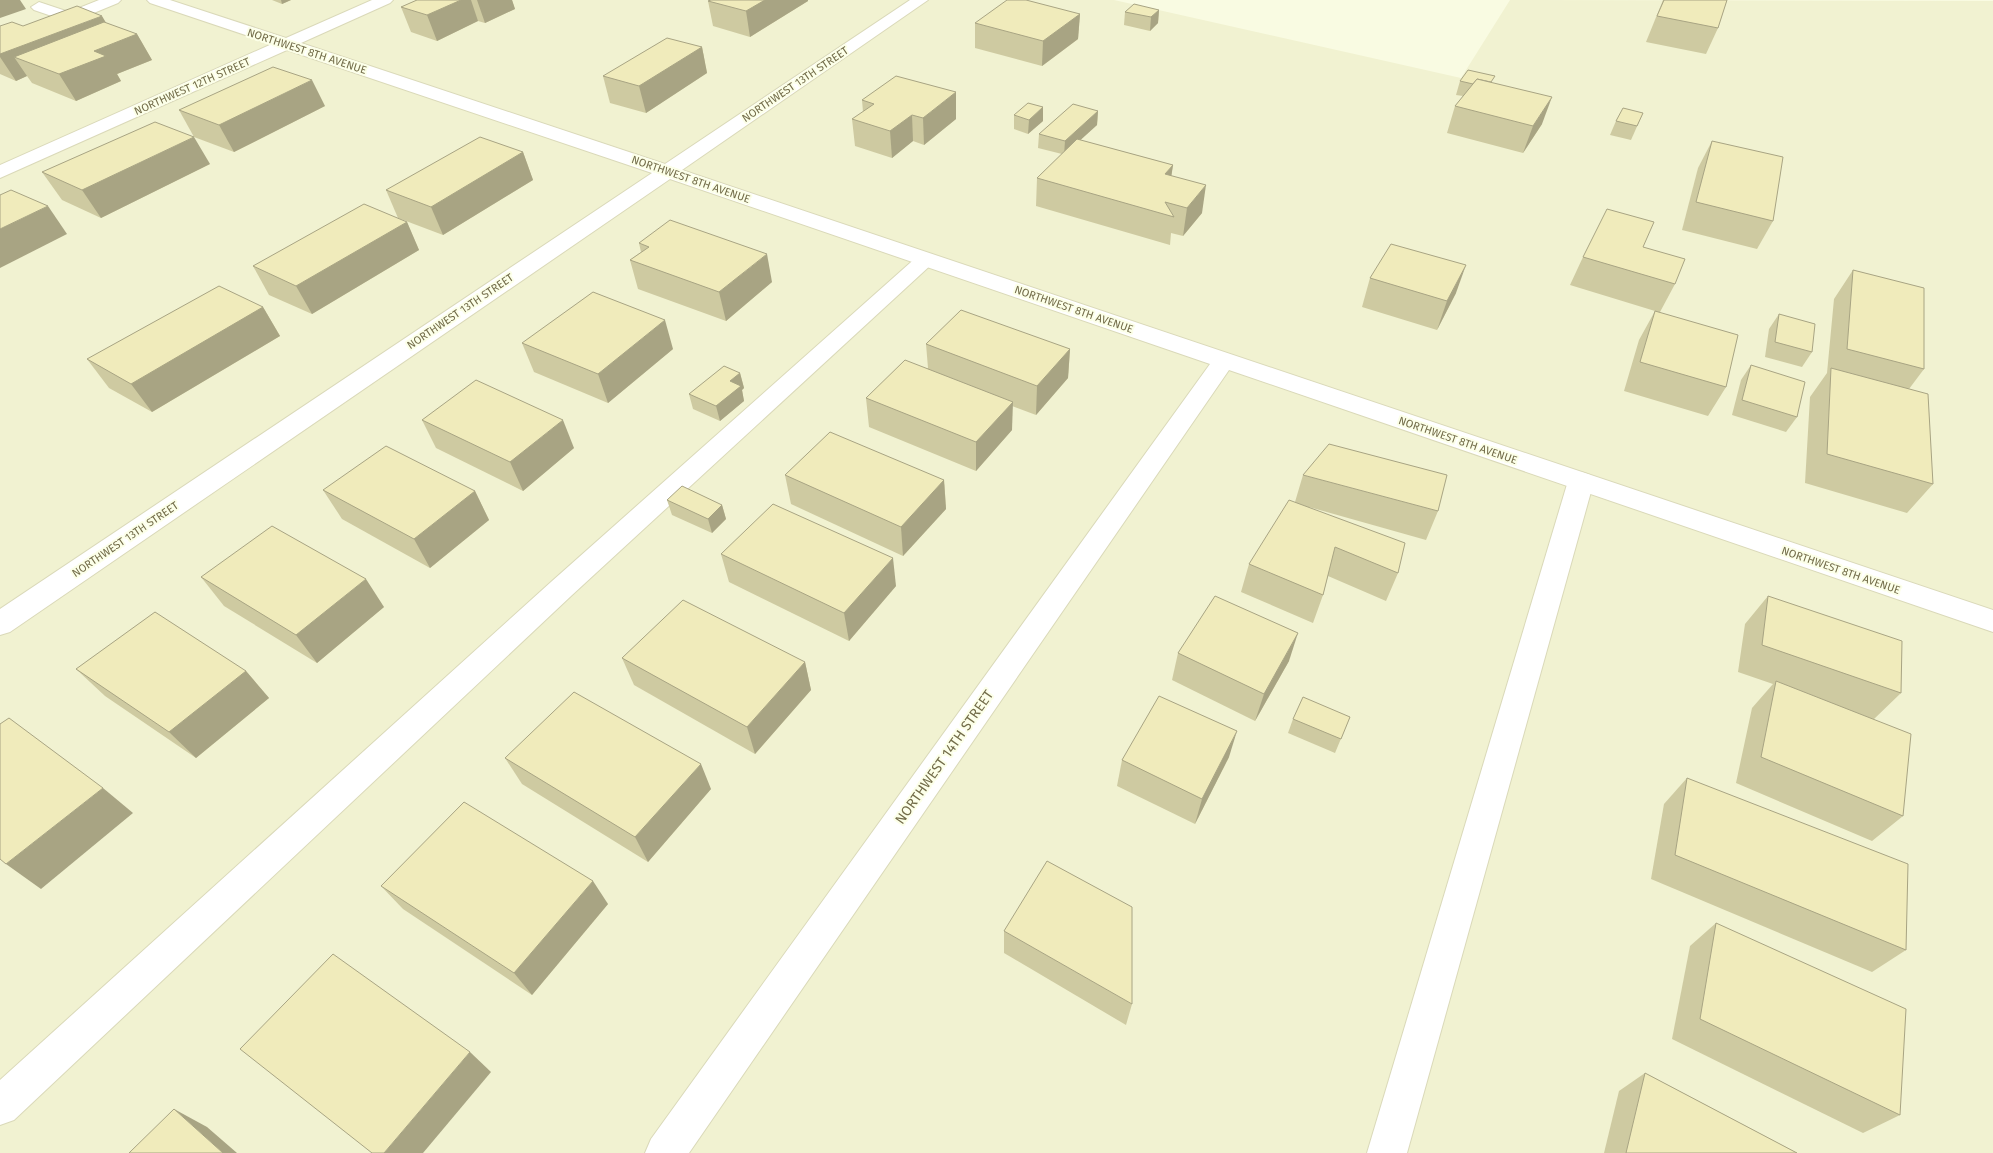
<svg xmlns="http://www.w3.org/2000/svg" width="1993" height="1153" viewBox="0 0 1993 1153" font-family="'Fira Sans',sans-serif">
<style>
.residential{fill:#f1f2d1}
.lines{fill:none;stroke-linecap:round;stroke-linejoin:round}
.lane-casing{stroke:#dad9b9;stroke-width:2}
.street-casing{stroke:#dad9b9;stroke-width:2}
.lane{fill:#fff;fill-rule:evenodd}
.street{fill:#fff;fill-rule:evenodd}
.wall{fill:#cecaa1}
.shaded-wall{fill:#a8a483}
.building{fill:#f0ebbb;stroke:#a8a483}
.labels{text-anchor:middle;stroke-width:4;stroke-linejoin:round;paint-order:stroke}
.far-street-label{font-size:11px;fill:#726c49;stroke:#fcffe8}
.street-label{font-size:14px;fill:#726c49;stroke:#fcffe8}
</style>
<rect width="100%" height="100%" fill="#f9fbe2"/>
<!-- residential -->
<polygon class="residential" points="0,0 1114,0 1461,78 1510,0 1993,1 1993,1153 0,1153"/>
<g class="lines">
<!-- lane casing -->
<g class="lane-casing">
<g id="lane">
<polygon points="99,0 121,0 118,3 84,17 99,22 101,25 93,30 34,10 31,7 39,2 69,12"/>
<polygon points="926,253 933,255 936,259 933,263 571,596 14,1120 0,1125 0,1080 551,582 919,255"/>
<polygon points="1581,472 1590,475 1594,481 1407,1153 1367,1153 1568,481 1572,475"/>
</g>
</g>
<!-- street casing -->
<g class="street-casing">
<polygon id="street" points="147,0 170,0 286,38 372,0 393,0 390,3 301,43 665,164 910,0 928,0 682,170 1993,610 1993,632 1229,370 689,1153 645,1153 651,1139 1210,364 670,179 10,632 0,635 0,609 652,173 287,50 0,178 0,165 272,44 150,3"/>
</g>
<!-- lane -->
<use href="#lane" class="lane"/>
<!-- street -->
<use href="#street" class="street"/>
</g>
<!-- wall -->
<g class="wall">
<polygon points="272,0 291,0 282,4"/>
<polygon points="417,0 512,0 515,9 485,23 478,21 437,41 411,32 401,7"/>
<polygon points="711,0 808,0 808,1 750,37 713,26 708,1"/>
<polygon points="1663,0 1727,0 1718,28 1706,54 1646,42"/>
<polygon points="1159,10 1158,23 1150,31 1124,25 1125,12"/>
<polygon points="1080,14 1078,39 1042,66 975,48 975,23"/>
<polygon points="106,23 137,34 152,60 117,74 121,81 76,101 32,83 27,76 16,81 0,74 0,26 23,26"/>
<polygon points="702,47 707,73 646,113 610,103 603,76"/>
<polygon points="1460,81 1492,83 1542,124 1523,153 1447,133 1455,106 1463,96 1456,95"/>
<polygon points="862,100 956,119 924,145 913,141 892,158 855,146 852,119 863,112"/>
<polygon points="325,106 234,152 194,137 179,110"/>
<polygon points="1098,111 1097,125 1080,140 1173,165 1171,176 1202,213 1183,236 1171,233 1170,245 1036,206 1037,178 1062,154 1038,148 1039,134"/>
<polygon points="1643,113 1631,140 1610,135 1616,121"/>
<polygon points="1014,115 1043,121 1028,134 1014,129"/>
<polygon points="1712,141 1773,221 1757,249 1682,230 1698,168"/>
<polygon points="523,152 533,180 443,235 398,218 386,190"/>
<polygon points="210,164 101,218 62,200 42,172"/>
<polygon points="407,222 419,250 312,314 269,295 253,266"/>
<polygon points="639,243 772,282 726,321 638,289 630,260 641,252"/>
<polygon points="1643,247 1675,284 1660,312 1726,387 1708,416 1624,391 1639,340 1655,311 1570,285 1583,257"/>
<polygon points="1853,270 1924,369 1909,389 1933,484 1907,513 1805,483 1810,397 1827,373 1834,299"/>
<polygon points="1370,278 1456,293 1437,330 1362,307"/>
<polygon points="263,307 280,336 152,412 109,388 87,359"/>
<polygon points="1779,314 1812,352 1802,367 1765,357 1769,329"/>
<polygon points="522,343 673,349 608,403 534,372"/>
<polygon points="926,344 1070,349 1068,378 1036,415 1012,406 1012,430 976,471 869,427 866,398 928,368"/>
<polygon points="1751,365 1797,417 1786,432 1732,415 1741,380"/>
<polygon points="740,373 744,388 742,390 744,401 720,421 693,409 689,394"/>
<polygon points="422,420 574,448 523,491 436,448"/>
<polygon points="785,475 944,480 946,509 903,556 791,504"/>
<polygon points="1303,475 1438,511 1426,540 1309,507 1398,573 1386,601 1328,576 1323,595 1313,623 1241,592 1249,564 1295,502"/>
<polygon points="323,490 475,491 489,520 430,568 342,519"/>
<polygon points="667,500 722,505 726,519 712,533 672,515"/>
<polygon points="721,554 896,586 849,641 729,582"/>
<polygon points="201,577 384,607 317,663 224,606"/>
<polygon points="1768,596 1901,693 1874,719 1903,816 1872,841 1736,783 1752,708 1773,684 1738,672 1745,624"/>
<polygon points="1178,653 1289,661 1255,721 1172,680"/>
<polygon points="622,658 805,662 811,690 755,754 634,685"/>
<polygon points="76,669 246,671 269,698 196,758 105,696"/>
<polygon points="1350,717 1335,753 1288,733 1293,719"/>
<polygon points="1229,757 1195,824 1117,786 1122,760"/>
<polygon points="505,758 711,789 648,862 522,784"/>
<polygon points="1687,778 1906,950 1872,972 1651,879 1664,804"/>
<polygon points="381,886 608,904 532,995 403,909"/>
<polygon points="1716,923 1900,1115 1863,1133 1672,1039 1690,946"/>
<polygon points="1004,931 1132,1004 1126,1025 1004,953"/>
<polygon points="1645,1073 1797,1153 1604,1153 1619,1091"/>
</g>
<!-- shaded-wall -->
<g class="shaded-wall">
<polygon points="0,0 20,0 26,9 0,18"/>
<polygon points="281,0 291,0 282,4"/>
<polygon points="461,0 471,0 478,21 437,41 427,15"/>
<polygon points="477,0 512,0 515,9 485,23"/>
<polygon points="765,0 808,0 808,1 750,37 746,11"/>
<polygon points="1159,10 1158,23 1150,31 1151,17"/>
<polygon points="1080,14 1078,39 1042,66 1043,41"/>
<polygon points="102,16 117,41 14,57 27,76 16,81 0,57 0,54"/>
<polygon points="137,34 152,60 117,74 121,81 76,101 59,74 94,51"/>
<polygon points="702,47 707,73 646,113 639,86"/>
<polygon points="312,80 325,106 234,152 219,125"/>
<polygon points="956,92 956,119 924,145 923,118"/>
<polygon points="1552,97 1542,124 1523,153 1533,126"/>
<polygon points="1043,107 1043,121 1028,134 1029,120"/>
<polygon points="1098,111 1097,125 1064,155 1065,141"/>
<polygon points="912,115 913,141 892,158 890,131"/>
<polygon points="194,137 210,164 101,218 82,190"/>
<polygon points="523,152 533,180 443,235 431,207"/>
<polygon points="1173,165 1169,192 1165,174"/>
<polygon points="1206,185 1202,213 1183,236 1187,208"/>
<polygon points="48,206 67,234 0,268 0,229"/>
<polygon points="407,222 419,250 312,314 296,286"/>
<polygon points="767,254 772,282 726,321 719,292"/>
<polygon points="1466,265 1456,293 1437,330 1447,301"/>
<polygon points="263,307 280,336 152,412 131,384"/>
<polygon points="665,320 673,349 608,403 598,374"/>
<polygon points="1070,349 1068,378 1036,415 1037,386"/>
<polygon points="740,373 744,388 742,390 744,401 720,421 716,406 730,381"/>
<polygon points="1013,402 1012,430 976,471 976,442"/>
<polygon points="563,420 574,448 523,491 510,462"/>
<polygon points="944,480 946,509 903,556 901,527"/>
<polygon points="475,491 489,520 430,568 414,539"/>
<polygon points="722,505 726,519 712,533 708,519"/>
<polygon points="893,558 896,586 849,641 844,613"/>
<polygon points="366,579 384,607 317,663 296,635"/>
<polygon points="1298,633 1289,661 1255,721 1264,694"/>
<polygon points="805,662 811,690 755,754 747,727"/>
<polygon points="246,671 269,698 196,758 169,732"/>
<polygon points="1237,731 1229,757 1195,824 1202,799"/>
<polygon points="701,764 711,789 648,862 635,837"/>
<polygon points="103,788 133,813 41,889 6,864"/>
<polygon points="593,881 608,904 532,995 514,973"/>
<polygon points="470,1052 491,1072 423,1153 384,1153"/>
<polygon points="174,1109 207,1127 237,1153 223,1153"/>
</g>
<!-- building -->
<g class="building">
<polygon points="417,0 461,0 427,15 401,7"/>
<polygon points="711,0 765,0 746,11 708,1"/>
<polygon points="1007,0 1026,0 1080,14 1043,41 975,23"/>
<polygon points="1664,0 1727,0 1718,28 1657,16"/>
<polygon points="1134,4 1159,10 1151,17 1125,12"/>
<polygon points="77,6 102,16 0,54 0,26 12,22 23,26"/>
<polygon points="104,22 137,34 94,51 106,56 59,74 14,57"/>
<polygon points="667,38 702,47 639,86 603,76"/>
<polygon points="273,67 312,80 219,125 179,110"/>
<polygon points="1468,70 1495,76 1491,82 1477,79 1473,84 1460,81"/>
<polygon points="896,76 956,92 923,118 912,115 890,131 852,119 874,104 862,100"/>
<polygon points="1477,79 1552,97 1533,126 1455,106"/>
<polygon points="1028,103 1043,107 1029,120 1014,115"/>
<polygon points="1073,104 1098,111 1065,141 1039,134"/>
<polygon points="1623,108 1643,113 1637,126 1616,121"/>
<polygon points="155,122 194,137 82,190 42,172"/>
<polygon points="480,137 523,152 431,207 386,190"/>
<polygon points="1077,139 1173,165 1165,174 1206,185 1187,208 1165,202 1174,217 1037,178"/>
<polygon points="1712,141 1783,157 1773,221 1696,202"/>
<polygon points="11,190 48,206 0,229 0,195"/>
<polygon points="364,204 407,222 296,286 253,266"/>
<polygon points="1607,209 1654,222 1643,247 1685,259 1675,284 1583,257"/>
<polygon points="670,220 767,254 719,292 630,260 649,247 639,243"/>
<polygon points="1391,244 1466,265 1447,301 1370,278"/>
<polygon points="1853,270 1924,288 1924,369 1847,349"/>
<polygon points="219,286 263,307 131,384 87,359"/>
<polygon points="593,292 665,320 598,374 522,343"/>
<polygon points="961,310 1070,349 1037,386 926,344"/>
<polygon points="1655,311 1738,335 1726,387 1640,362"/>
<polygon points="1779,314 1815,324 1812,352 1775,342"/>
<polygon points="905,360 1013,402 976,442 866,398"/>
<polygon points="1751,365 1805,382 1797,417 1742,400"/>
<polygon points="724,366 740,373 730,381 741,386 716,406 689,394"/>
<polygon points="1831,368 1928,394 1933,484 1827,454"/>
<polygon points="476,380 563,420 510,462 422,420"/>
<polygon points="830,432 944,480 901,527 785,475"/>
<polygon points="1329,444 1447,475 1438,511 1303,475"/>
<polygon points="386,446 475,491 414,539 323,490"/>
<polygon points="682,486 722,505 708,519 667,500"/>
<polygon points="1289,500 1405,543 1398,573 1335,547 1323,595 1249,564"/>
<polygon points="773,504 893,558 844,613 721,554"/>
<polygon points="272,526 366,579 296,635 201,577"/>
<polygon points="1215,596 1298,633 1264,694 1178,653"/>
<polygon points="1768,596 1902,641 1901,693 1762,645"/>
<polygon points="683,600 805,662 747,727 622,658"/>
<polygon points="155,612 246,671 169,732 76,669"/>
<polygon points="1776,681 1911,734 1903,816 1761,757"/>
<polygon points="574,692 701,764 635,837 505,758"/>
<polygon points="1159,696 1237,731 1202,799 1122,760"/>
<polygon points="1303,697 1350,717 1341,739 1293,719"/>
<polygon points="9,718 103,788 6,864 0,859 0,724"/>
<polygon points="1687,778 1908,864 1906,950 1675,855"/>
<polygon points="464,802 593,881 514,973 381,886"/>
<polygon points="1047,861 1132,907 1132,1004 1004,931"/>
<polygon points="1716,923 1906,1009 1900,1115 1700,1019"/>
<polygon points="333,954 470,1052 384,1153 372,1153 240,1049"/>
<polygon points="1645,1073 1797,1153 1626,1153"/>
<polygon points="174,1109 223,1153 129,1153"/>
</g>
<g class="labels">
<!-- far-street labels -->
<g class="far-street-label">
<text transform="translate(307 51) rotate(18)" y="4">NORTHWEST 8TH AVENUE</text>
<text transform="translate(795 84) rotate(-34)" y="4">NORTHWEST 13TH STREET</text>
<text transform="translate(192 86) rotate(-24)" y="4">NORTHWEST 12TH STREET</text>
<text transform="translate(691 179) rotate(19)" y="4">NORTHWEST 8TH AVENUE</text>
<text transform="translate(1074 309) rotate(19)" y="4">NORTHWEST 8TH AVENUE</text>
<text transform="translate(460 311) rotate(-34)" y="4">NORTHWEST 13TH STREET</text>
<text transform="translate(1458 440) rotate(19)" y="4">NORTHWEST 8TH AVENUE</text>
<text transform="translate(125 539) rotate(-34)" y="4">NORTHWEST 13TH STREET</text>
<text transform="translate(1841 570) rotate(19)" y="4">NORTHWEST 8TH AVENUE</text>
</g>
<!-- street labels -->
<g class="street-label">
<text transform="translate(944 757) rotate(-55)" y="5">NORTHWEST 14TH STREET</text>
</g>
</g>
</svg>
